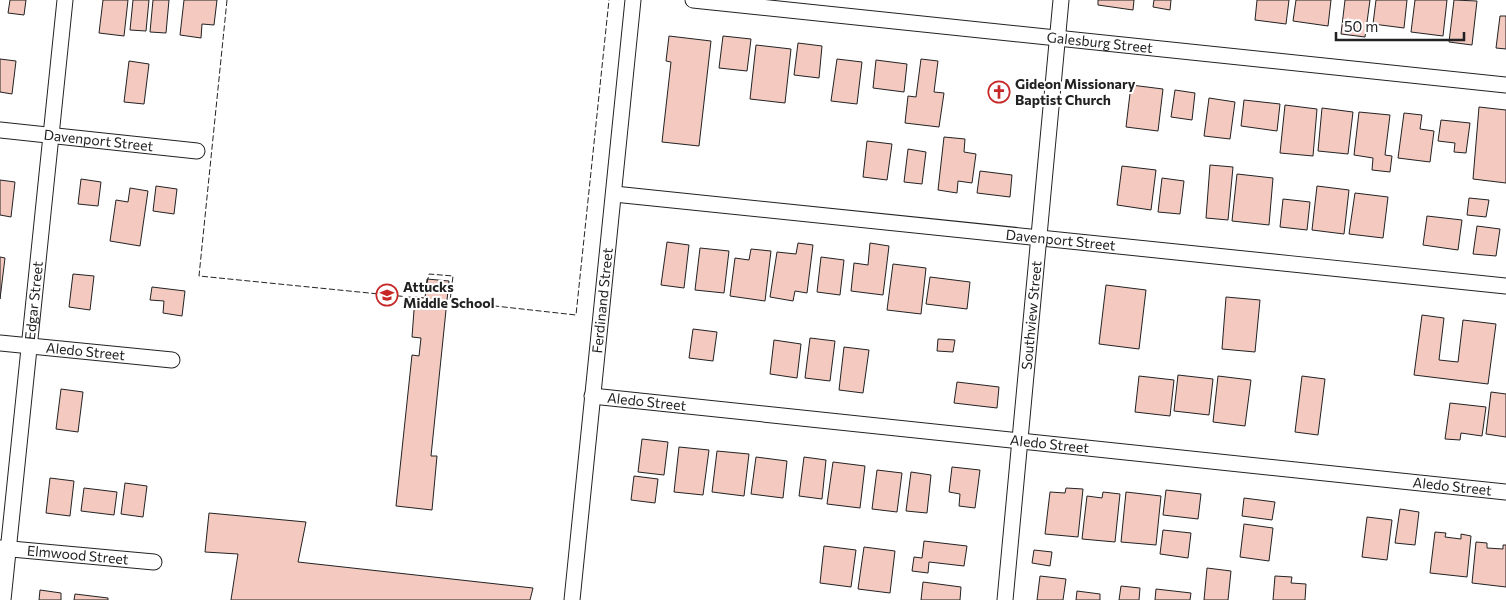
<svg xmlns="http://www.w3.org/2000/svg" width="1506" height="600" viewBox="0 0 1506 600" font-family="Commissioner,sans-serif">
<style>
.building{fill:#f3c9c0;stroke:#222}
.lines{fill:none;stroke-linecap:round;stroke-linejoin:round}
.minor-casing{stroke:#222;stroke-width:17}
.minor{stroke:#fff;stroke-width:15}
.fence{stroke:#222;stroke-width:1;stroke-dasharray:6 2.5;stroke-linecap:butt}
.labels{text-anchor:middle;stroke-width:4;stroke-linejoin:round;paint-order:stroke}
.street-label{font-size:14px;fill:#222;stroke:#fff}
.poi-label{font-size:14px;font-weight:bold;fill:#222;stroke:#fff;text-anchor:start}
</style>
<rect width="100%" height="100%" fill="#fff"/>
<!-- building -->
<g class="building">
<polygon points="10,0 26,0 24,15 8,13"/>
<polygon points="103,0 128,0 124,36 99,33"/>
<polygon points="133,0 149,0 146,31 130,30"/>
<polygon points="153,0 169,0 166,33 150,32"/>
<polygon points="184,0 217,0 214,25 202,24 201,38 180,35"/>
<polygon points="1098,0 1134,0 1133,10 1098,5"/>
<polygon points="1154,0 1171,0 1170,10 1153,7"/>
<polygon points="1257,0 1289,0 1286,24 1255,20"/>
<polygon points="1296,0 1331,0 1328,26 1293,21"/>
<polygon points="1345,0 1370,0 1365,37 1341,34"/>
<polygon points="1376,0 1407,0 1404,28 1373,24"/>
<polygon points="1415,0 1447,0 1443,36 1411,32"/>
<polygon points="1454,0 1477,1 1472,45 1449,42"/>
<polygon points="1500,16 1506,16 1506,49 1496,48"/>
<polygon points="669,36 711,41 699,146 662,142 671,62 666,61"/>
<polygon points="723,36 751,39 747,71 719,68"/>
<polygon points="798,43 822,46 819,78 794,75"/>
<polygon points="756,45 791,49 785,103 750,99"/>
<polygon points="0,59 16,61 12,94 0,92"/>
<polygon points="837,59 862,62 857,104 831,101"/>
<polygon points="921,59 938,61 934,92 944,93 939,127 905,123 908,96 916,97"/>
<polygon points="876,60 907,64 904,92 873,88"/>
<polygon points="129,61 149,64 144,104 124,102"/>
<polygon points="1131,85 1163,89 1158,131 1126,127"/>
<polygon points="1175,90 1195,93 1192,120 1171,117"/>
<polygon points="1209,98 1235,102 1230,139 1204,136"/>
<polygon points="1244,100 1280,104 1277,131 1241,126"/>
<polygon points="1285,105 1317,109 1313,156 1280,153"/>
<polygon points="1479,107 1506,110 1506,183 1473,179"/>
<polygon points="1322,108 1353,112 1348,154 1318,151"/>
<polygon points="1359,112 1390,115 1385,155 1392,156 1390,172 1372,170 1373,158 1354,155"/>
<polygon points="1404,113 1422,115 1420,129 1434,131 1430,162 1398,158"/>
<polygon points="1441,120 1470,123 1466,153 1454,152 1455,143 1438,141"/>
<polygon points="944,137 965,139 964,152 976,154 972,183 958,181 957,193 938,190"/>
<polygon points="867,141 892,144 887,180 863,177"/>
<polygon points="908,149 926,152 922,184 904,182"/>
<polygon points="1210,165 1233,167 1228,220 1206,218"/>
<polygon points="1122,166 1156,170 1151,210 1117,205"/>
<polygon points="980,171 1012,175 1010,197 977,193"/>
<polygon points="1237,174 1273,178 1269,225 1232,221"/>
<polygon points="1162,178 1184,181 1180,214 1158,212"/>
<polygon points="81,179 101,182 98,206 78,204"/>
<polygon points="0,180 15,182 11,217 0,215"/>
<polygon points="156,186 177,189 174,214 153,211"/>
<polygon points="1317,186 1349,190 1344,234 1312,230"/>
<polygon points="130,188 148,191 140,246 110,241 116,200 128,202"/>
<polygon points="1355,193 1388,197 1383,238 1349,234"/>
<polygon points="1469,198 1489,200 1486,217 1467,215"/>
<polygon points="1283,199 1310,202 1307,230 1280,227"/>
<polygon points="1427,216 1462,220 1458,250 1423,245"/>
<polygon points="1477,226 1500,229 1496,256 1473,254"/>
<polygon points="667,242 689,245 684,288 661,285"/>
<polygon points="798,243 813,245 807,293 795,291 793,301 770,297 777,252 796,254"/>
<polygon points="870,243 889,246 883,295 851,291 854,263 868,265"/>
<polygon points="700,248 729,251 724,293 695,290"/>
<polygon points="751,249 771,251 765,301 730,296 735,258 749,260"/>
<polygon points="0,257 5,258 0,299"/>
<polygon points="821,257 844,260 840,295 817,292"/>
<polygon points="893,264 926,268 921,314 887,310"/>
<polygon points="73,274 94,276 90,310 69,307"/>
<polygon points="930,277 970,282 967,309 926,304"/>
<polygon points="427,279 449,281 431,456 437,456 432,510 396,506 412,355 419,356 421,338 412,337 415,297 425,298"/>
<polygon points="1106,285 1146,290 1139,349 1099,344"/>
<polygon points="152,287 185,291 182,316 163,313 164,301 150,300"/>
<polygon points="1226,297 1260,300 1255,352 1222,349"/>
<polygon points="1422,315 1444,318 1439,360 1458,362 1463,320 1496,324 1488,384 1414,375"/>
<polygon points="693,329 717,332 713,361 689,358"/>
<polygon points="810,338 835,341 830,381 805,378"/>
<polygon points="938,339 955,340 953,352 937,351"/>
<polygon points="774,340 801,344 797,378 770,374"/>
<polygon points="844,347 869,350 863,393 839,390"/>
<polygon points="1178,375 1213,379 1209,415 1174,411"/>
<polygon points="1139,376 1174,380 1170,416 1135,412"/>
<polygon points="1218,376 1251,380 1245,426 1213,422"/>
<polygon points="1302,376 1325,379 1318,435 1295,432"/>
<polygon points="957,382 999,387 997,408 954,403"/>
<polygon points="61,389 83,392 78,432 56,429"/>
<polygon points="1491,392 1506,394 1506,437 1486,434"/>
<polygon points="1450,403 1486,407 1482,436 1461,433 1460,440 1445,439"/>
<polygon points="642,439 668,442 664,475 638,472"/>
<polygon points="679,447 709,450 703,495 674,492"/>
<polygon points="717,451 749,454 744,496 712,492"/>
<polygon points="756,457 787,461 783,498 751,494"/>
<polygon points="804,457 826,460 822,499 799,496"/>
<polygon points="833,462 865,466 860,508 827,504"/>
<polygon points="952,467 980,470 975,508 959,506 960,494 949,492"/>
<polygon points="877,470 902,473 897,512 872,509"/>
<polygon points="911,472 931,475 927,513 906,511"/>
<polygon points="634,476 658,479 655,503 631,500"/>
<polygon points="50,478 74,481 70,516 46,513"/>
<polygon points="125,483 147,486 143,517 121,514"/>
<polygon points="84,488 117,492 114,515 81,511"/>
<polygon points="1066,488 1083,489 1078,537 1045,534 1050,492 1065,493"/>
<polygon points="1166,490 1201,494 1198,519 1163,515"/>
<polygon points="1103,492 1120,494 1115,542 1082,539 1087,496 1102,498"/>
<polygon points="1126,492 1161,496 1156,545 1121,542"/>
<polygon points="1244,498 1275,502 1272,520 1242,516"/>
<polygon points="1400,509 1419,512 1415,545 1395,543"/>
<polygon points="209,513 306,522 298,562 533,588 530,600 231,600 238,554 205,552"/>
<polygon points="1367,517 1392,520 1387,560 1362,557"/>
<polygon points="1244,524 1273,528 1269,561 1240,557"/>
<polygon points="1163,530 1191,533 1188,558 1160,554"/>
<polygon points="1435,532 1446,533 1445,537 1461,539 1461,534 1471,536 1467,577 1430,573"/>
<polygon points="924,541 967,546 964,566 929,562 928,573 912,571 914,557 922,558"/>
<polygon points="1476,542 1487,543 1487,548 1503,549 1503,545 1506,545 1506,587 1472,583"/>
<polygon points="824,546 856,550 851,587 820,583"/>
<polygon points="864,547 895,551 890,593 858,589"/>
<polygon points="1034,550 1052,552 1050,566 1032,563"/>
<polygon points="1207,568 1231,571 1228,600 1204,600"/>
<polygon points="1040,576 1066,579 1063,600 1037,600"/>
<polygon points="1275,576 1292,577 1291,583 1306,584 1305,600 1273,600"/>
<polygon points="923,582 961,587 960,600 921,600"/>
<polygon points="1121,586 1140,588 1139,600 1119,600"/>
<polygon points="1156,589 1191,593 1190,600 1155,600"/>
<polygon points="40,590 61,593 61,600 39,600"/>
<polygon points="1077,591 1100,594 1100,600 1076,600"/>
<polygon points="75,594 108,598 108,600 74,600"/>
</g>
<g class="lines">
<!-- minor casing -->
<g class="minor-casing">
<g id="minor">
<path id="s1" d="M 693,0 L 1506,85"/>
<path id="s2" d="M 0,130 L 197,151"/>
<path id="s3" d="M 614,194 L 1506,286"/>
<path id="s4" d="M 0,343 L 172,360"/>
<path id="s5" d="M 592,396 L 1506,492"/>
<path id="s6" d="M 0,548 L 154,562"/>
<path id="s7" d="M 3,600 L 65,0"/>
<path id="s8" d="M 572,600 L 633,0"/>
<path id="s9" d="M 1005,600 L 1061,0"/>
</g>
</g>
<!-- minor -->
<use href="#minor" class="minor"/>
<!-- fence -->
<g class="fence">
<polyline points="227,0 199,276 419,298"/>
<polyline points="427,283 429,274 453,276 450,301 576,315 609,0"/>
</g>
</g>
<!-- icons -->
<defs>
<g id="church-ring" transform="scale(1.125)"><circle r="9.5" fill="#fff" stroke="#c62828" stroke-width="1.5"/><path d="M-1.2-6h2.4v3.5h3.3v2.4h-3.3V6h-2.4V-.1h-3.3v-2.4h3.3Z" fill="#c62828"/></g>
<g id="school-ring" transform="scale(1.125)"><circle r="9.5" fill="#fff" stroke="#c62828" stroke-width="1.5"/><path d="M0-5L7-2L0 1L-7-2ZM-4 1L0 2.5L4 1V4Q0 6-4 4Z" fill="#c62828"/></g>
</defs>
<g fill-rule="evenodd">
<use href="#church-ring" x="999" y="92"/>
<use href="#school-ring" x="387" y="295"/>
</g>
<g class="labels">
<!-- street labels -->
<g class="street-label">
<text dy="5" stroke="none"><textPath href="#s1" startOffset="409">Galesburg Street</textPath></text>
<text dy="5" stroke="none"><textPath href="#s2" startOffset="99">Davenport Street</textPath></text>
<text dy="5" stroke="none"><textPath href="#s3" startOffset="449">Davenport Street</textPath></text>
<text dy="5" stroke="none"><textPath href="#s7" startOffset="301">Edgar Street</textPath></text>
<text dy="5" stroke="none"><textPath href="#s8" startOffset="301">Ferdinand Street</textPath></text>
<text dy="5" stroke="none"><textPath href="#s9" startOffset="286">Southview Street</textPath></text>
<text dy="5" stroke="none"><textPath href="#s4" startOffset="86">Aledo Street</textPath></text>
<text dy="5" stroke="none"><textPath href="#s5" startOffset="55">Aledo Street</textPath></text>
<text dy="5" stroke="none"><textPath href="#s5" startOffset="460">Aledo Street</textPath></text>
<text dy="5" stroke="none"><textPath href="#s5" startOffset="865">Aledo Street</textPath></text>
<text dy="5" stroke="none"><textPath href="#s6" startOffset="78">Elmwood Street</textPath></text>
</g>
<!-- poi labels -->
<g class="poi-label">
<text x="1015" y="89">Gideon Missionary<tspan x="1015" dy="16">Baptist Church</tspan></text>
<text x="403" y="292">Attucks<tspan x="403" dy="16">Middle School</tspan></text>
</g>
</g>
<!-- scale -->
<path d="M1336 32v8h128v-8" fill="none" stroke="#222222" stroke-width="2.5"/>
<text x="1344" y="32" font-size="15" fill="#222222" stroke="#ffffff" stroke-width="4" paint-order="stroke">50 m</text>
</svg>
